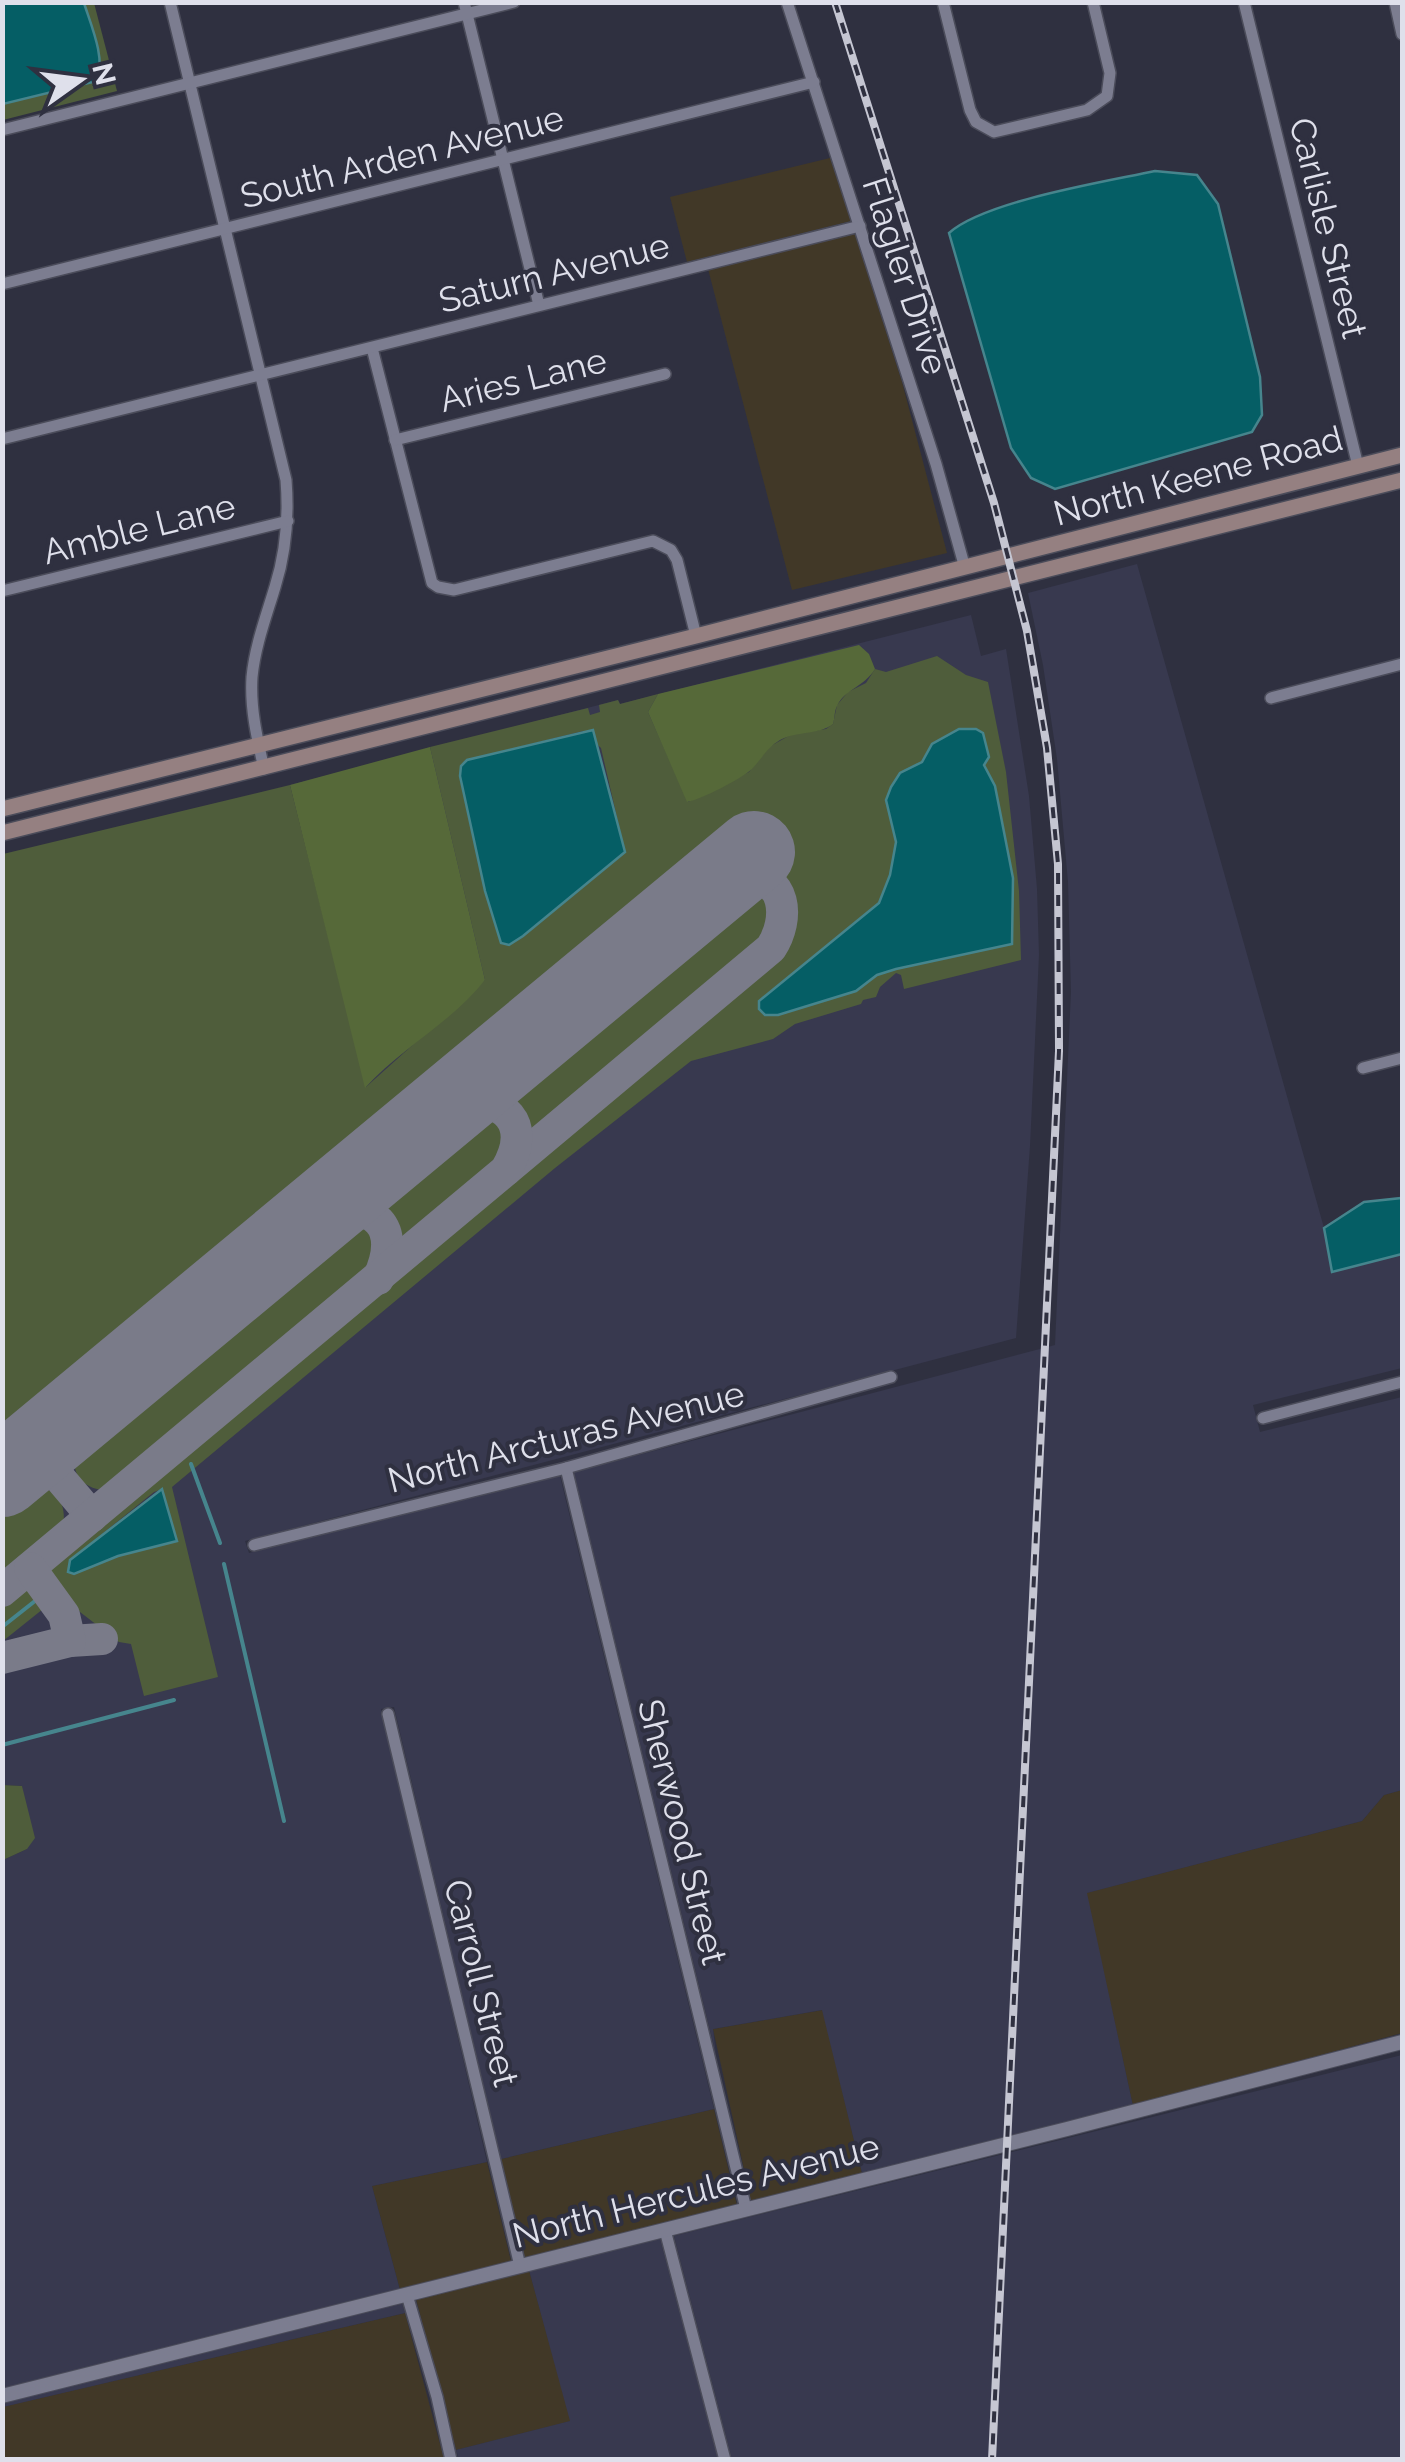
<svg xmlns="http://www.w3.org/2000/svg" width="1405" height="2462" viewBox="0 0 1405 2462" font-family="Raleway,sans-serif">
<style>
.commercial{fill:#413827}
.built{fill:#38394f}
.green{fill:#4f5d3b;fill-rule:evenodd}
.forest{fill:#566939}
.water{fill:#055e65;stroke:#46858d;stroke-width:2.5}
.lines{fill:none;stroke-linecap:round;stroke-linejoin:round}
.stream{stroke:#46858d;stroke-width:4}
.taxiway{stroke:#7a7b89;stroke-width:32}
.runway{stroke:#7a7b89;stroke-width:82}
.minor-casing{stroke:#4b4c5a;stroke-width:14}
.tertiary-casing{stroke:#4b4c5a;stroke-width:16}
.secondary-casing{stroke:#4b4c5a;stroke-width:18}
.minor{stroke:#7c7d90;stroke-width:11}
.tertiary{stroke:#7c7d90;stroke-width:14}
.secondary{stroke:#958081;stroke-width:15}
.rail-casing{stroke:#c5c6d2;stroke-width:8}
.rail{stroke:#2f3040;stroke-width:4;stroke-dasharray:11;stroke-linecap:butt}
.labels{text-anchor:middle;stroke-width:8;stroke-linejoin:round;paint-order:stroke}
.street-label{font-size:35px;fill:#dfe0eb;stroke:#2f3040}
</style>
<rect width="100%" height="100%" fill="#2f3040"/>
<!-- commercial -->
<g class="commercial">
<polygon points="830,158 851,221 687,262 670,197"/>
<polygon points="855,234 902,382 947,553 792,590 708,269"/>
<polygon points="1402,1790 1402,2033 1133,2106 1086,1893 1362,1821 1384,1795"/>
<polygon points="823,2010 862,2173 751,2201 713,2029"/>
<polygon points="714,2109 737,2205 525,2258 501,2159"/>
<polygon points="487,2162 511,2261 400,2290 372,2186"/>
<polygon points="529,2270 571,2421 456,2450 416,2299"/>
<polygon points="405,2313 444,2459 4,2459 2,2407"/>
</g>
<!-- built -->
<g class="built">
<polygon points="1137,564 1328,1242 1333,1271 1402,1254 1402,1368 1253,1405 1260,1432 1402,1397 1402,1790 1384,1795 1362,1821 1087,1893 1133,2106 862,2173 822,2010 713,2029 716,2055 574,1472 1055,1345 1071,992 1068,882 1057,759 1043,665 1028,593"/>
<polygon points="971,615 981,656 1006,649 1029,796 1037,889 1039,955 1030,1146 1016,1338 245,1541 249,1553 560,1476 714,2109 501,2159 394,1707 381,1709 487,2162 372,2186 400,2290 3,2389 3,1860 27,1849 22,1786 3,1785 3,1356 365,1088 290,785 618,700 620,704"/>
<polygon points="1402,2055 1402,2459 732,2459 674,2236"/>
<polygon points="660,2239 718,2459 459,2460 456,2450 570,2421 529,2270"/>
<polygon points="402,2303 405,2313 3,2407 2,2402"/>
</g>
<!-- green -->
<g class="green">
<polygon points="2,3 94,3 117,91 3,120"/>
<path d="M 937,656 L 966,675 L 988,682 L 1006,772 L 1019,891 L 1021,960 L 904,989 L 901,975 L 896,973 L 880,987 L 876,997 L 863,1000 L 861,1004 L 795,1024 L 773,1039 L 691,1061 L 555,1168 L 172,1487 L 218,1677 L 144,1696 L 131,1644 L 119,1642 L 80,1612 L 53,1583 L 49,1575 L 52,1562 L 782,950 C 810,903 774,867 741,833 L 3,1450 L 3,854 L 290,785 L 366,1087 L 485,980 L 430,747 L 588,708 L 590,715 L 600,712 L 599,705 L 618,700 L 620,704 L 658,694 L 648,712 L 688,802 L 749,772 L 769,747 L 792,734 L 826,729 L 833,724 L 837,705 L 848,692 L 866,683 L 875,669 L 886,672 ZM 583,731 L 601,748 L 625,852 L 523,936 L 509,945 L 501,943 L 485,891 L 460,776 L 467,760 ZM 922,762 L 984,765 L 1013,878 L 1012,943 L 896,969 L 877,975 L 856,990 L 759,1001 L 879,903 L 890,875 L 896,842 L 886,800 L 900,773 ZM 162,1489 L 177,1541 L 118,1556 L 74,1574 L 70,1560 L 154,1492 Z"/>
<path d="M 753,887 C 778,893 782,919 768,939 L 530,1138 L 520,1107 L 504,1088 L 742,890 Z"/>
<polygon points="485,1114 498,1121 504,1132 506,1141 499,1164 402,1247 397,1223 376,1195 472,1115"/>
<path d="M 348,1225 C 375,1227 385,1248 373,1272 L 108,1491 C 78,1488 70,1472 76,1444 L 335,1228 Z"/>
<path d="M 35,1486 C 59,1489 68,1507 62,1530 L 3,1579 L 3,1505 L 21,1489 Z"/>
<path d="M 22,1588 C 34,1589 39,1593 44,1603 L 43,1609 L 3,1641 L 3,1601 Z"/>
<polygon points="3,1785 22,1786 35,1838 27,1849 3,1860"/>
</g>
<!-- forest -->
<g class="forest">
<path d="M 859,645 L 869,654 L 875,669 C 865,686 844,690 837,706 C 834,712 835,718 833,724 C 819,735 796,731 780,740 C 767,748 762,758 752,769 C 741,779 702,799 687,802 L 648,712 L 658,694 Z"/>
<path d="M 430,747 L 485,980 C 451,1023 401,1048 365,1088 L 290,785 Z"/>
</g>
<!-- water -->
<g class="water">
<path d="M 2,3 L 84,3 C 91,25 106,59 97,81 L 3,104 Z"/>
<path d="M 1155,171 L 1197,175 L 1218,204 L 1260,377 L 1262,415 L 1252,432 L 1055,489 L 1031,478 L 1011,448 L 949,233 C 985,201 1104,182 1155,171 Z"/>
<polygon points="959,729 976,729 983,733 989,757 984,765 995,786 1013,878 1012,944 896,969 877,975 856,991 778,1015 765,1015 759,1009 759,1001 879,903 890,875 896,842 886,800 891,787 900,773 922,762 932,744"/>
<polygon points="593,730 625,852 523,936 509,945 501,943 485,891 460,776 461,766 467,760"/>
<polygon points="1402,1198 1402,1254 1332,1272 1324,1228 1364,1202"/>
<polygon points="162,1489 177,1541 118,1556 74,1574 68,1572 70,1560"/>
</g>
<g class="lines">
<!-- stream -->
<g class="stream">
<polyline points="191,1464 220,1543"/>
<polyline points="224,1564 284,1821"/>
<polyline points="2,1627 35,1601"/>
<polyline points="2,1745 174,1700"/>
</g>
<!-- taxiway -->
<g class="taxiway">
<path d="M 506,1170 L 771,948 C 790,919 787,874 743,876 C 735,877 727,880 719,881"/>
<path d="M 321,1213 C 374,1200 403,1226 378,1279"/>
<polyline points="35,1449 92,1516"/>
<path d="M 2,1591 L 506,1170 C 533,1123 505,1096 455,1101"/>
<polyline points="70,1641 102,1639"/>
<polyline points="2,1658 70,1641 64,1615 30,1568"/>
</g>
<!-- runway -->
<polyline class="runway" points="2,1476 754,852"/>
<!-- minor casing -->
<g class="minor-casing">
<g id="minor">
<path d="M 170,2 L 286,480 C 289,517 286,552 275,587 C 266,617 255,646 252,677 C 250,708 257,738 264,769"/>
<polyline points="464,2 539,305"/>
<polyline points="787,2 936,464 965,568"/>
<polyline points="943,2 970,110 976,122 994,132 1087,110 1107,96 1110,73 1093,2"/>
<polyline points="1244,2 1358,466"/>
<polyline points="1395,2 1402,34"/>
<polyline points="2,130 514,2"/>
<polyline points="2,284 814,82"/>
<polyline points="372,348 432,583 438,587 454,590 653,541 671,550 677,560 696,636"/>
<polyline points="2,439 860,226"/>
<polyline points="395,440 665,374"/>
<polyline points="2,591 288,521"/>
<polyline points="1271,698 1402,664"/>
<polyline points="1363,1068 1402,1058"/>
<polyline points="1263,1418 1402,1382"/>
<polyline points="566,1468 746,2209"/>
<polyline points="254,1545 566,1468 891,1377"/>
<polyline points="388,1714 520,2266"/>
<polyline points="665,2230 725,2460"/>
<polyline points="407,2295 437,2397 451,2460"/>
</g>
</g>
<!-- tertiary casing -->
<g class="tertiary-casing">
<polyline id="tertiary" points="2,2396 1067,2129 1402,2042"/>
</g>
<!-- secondary casing -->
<g class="secondary-casing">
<g id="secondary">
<polyline points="2,809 696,636 1402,455"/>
<polyline points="2,833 1402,480"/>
</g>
</g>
<!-- minor -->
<use href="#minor" class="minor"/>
<!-- tertiary -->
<use href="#tertiary" class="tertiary"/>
<!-- secondary -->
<use href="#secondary" class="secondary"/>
<!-- rail casing -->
<g class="rail-casing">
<polyline id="rail" points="835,2 994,503 1027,631 1047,748 1058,864 1059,1051 992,2460"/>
</g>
<!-- rail -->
<use href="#rail" class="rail"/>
</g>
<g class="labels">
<!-- street labels -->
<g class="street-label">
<text transform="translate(402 157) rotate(-14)" y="12">South Arden Avenue</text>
<text transform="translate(1328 228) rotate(76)" y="12">Carlisle Street</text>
<text transform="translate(554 273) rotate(-14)" y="12">Saturn Avenue</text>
<text transform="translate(905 276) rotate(72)" y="12">Flagler Drive</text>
<text transform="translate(523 380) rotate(-14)" y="12">Aries Lane</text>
<text transform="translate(1198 476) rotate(-15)" y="12">North Keene Road</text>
<text transform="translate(139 529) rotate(-14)" y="12">Amble Lane</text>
<text transform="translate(566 1437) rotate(-14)" y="12">North Arcturas Avenue</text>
<text transform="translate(682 1832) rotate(76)" y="12">Sherwood Street</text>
<text transform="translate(481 1983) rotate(76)" y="12">Carroll Street</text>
<text transform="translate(696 2191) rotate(-14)" y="12">North Hercules Avenue</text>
</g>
</g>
<!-- border -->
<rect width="1405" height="2462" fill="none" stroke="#dfe0eb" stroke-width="10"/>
<!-- north arrow -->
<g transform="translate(80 80) rotate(76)" stroke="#2f3040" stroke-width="8" paint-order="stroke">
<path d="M0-8L18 38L0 25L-18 38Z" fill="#dfe0eb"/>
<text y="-15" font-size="28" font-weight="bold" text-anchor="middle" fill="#dfe0eb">N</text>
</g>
</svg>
